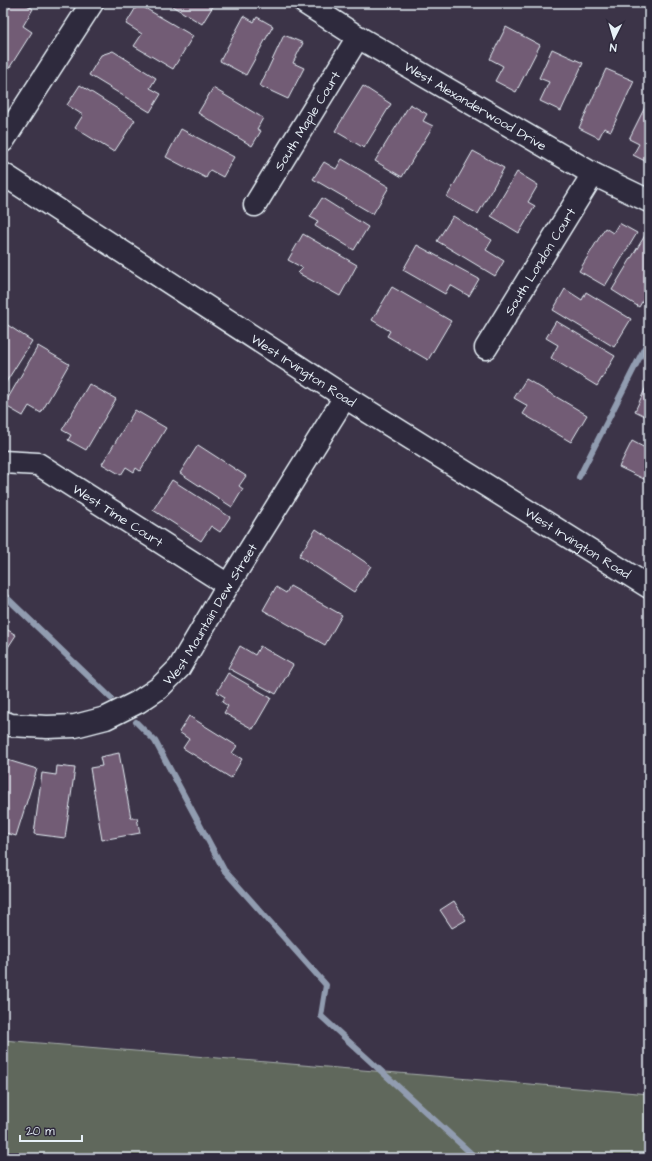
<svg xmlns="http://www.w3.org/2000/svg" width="652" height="1161" viewBox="0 0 652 1161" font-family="'Architects Daughter',sans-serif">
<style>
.green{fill:#61685b;stroke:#a4acaa}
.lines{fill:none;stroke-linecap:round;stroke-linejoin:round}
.stream{stroke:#919cb0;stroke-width:6}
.building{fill:#725c74;stroke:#e8f1f8}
.street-casing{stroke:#e8f1f8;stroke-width:25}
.secondary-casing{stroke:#e8f1f8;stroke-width:25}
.street{stroke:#2f2a3d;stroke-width:22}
.secondary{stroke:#2f2a3d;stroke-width:22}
.labels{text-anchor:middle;stroke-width:4;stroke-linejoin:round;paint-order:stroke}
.street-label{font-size:13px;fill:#e8f1f8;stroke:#2f2a3d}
</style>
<rect width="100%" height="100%" fill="#3c3448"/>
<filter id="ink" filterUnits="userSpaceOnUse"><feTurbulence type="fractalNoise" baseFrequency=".025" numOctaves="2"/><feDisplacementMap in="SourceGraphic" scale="8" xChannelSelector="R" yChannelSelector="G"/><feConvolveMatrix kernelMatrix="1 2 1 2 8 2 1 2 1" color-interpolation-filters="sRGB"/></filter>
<g filter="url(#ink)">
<!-- green -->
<polygon class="green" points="3,1040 649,1094 649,1158 3,1158"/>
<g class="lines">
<!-- stream -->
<g class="stream">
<polyline points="579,477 649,339"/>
<polyline points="3,594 111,698"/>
<polyline points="136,722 155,741 224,870 326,985 321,1016 476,1158"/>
</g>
</g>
<!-- building -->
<g class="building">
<polygon points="11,3 24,3 33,9 23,26 32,32 8,70 3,67 3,15"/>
<polygon points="167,3 215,3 202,24"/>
<polygon points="138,4 193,36 173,69 134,46 142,34 126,24"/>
<polygon points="244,16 254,22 257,17 273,26 246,75 220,61"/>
<polygon points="506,27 540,45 516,92 495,81 503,66 490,59"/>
<polygon points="284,35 303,43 293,63 304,68 288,99 260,86"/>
<polygon points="552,49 583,63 561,111 540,101 549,82 539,78"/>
<polygon points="113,51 156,78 150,88 161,94 150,112 89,75 101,55"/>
<polygon points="606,69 634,81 611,131 604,128 599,138 579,128"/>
<polygon points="80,85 135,120 114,152 75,128 83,115 67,105"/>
<polygon points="363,86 391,104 364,148 335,131"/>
<polygon points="213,88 263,118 257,129 261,131 252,146 198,113"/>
<polygon points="649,99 649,163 633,155 639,144 629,139"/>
<polygon points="410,104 427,114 423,121 433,126 402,177 375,161"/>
<polygon points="181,129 234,157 223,177 210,170 206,178 166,157"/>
<polygon points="473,151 504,168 478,214 447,197"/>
<polygon points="342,159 389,187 373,214 313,179 324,162 336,169"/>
<polygon points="517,172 538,185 528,202 535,206 519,233 491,216"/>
<polygon points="322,198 368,227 354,250 315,226 318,221 310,217"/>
<polygon points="453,216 492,240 486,250 504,261 495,276 437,241"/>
<polygon points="619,223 637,233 605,286 579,271 605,228 613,233"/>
<polygon points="647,232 649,233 649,290 639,307 612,290"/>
<polygon points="303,234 357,265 340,296 298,273 303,268 288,260"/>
<polygon points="417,245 479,279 469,296 450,285 445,294 403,270"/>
<polygon points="392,287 451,321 428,360 387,336 390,331 372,320"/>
<polygon points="565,289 582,300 586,292 631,319 614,347 553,310"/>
<polygon points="556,321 615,356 597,386 551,358 558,345 546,338"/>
<polygon points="3,322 32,341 3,387"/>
<polygon points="38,346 69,364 41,413 29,406 23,416 4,405"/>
<polygon points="526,379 587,415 571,442 523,414 528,406 514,398"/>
<polygon points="89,384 116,399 86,450 68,440 71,435 62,430"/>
<polygon points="647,385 649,386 649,418 635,411"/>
<polygon points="135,410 166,428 140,471 136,468 134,472 126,467 121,475 102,464"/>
<polygon points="632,441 649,450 649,478 648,481 619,467"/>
<polygon points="198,445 246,476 239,486 243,489 232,507 180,473"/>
<polygon points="172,480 230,517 220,532 211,526 201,541 153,510"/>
<polygon points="316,529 371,566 354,592 299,556"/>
<polygon points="290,586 342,615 325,645 263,610 276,587 286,593"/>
<polygon points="3,627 16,635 3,655"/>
<polygon points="240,646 255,655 260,646 293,665 276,694 228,668"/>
<polygon points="228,673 271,698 253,729 224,713 228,706 222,702 225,697 217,692"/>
<polygon points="189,716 237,746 232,753 242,759 231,778 183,748 189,739 179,732"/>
<polygon points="119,753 131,818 137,818 140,833 102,840 90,768 102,766 100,757"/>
<polygon points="4,759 37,769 16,836 3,832 3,762"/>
<polygon points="57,766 75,768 65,838 34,834 42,773 56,775"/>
<polygon points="454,901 466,920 452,928 440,910"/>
</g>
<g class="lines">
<!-- street casing -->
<g class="street-casing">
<g id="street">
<path id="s1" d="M 305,3 L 358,37 L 593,174 L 649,201"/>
<polyline points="3,141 92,3"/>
<path id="s2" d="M 255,205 L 358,37"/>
<path id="s3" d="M 486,348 L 593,174"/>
<path id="s4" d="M 3,462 L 38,464 L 228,585"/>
<path id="s5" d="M 3,722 L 11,725 L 47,727 L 75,726 L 106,718 L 138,702 L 159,688 L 179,668 L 228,585 L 345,397"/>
</g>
</g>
<!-- secondary casing -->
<g class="secondary-casing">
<g id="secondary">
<path id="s6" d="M 3,174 L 345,397 L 649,587"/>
</g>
</g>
<!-- street -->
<use href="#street" class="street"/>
<!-- secondary -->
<use href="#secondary" class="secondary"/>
</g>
</g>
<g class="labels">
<!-- street labels -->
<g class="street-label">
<text dy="5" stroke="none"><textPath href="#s1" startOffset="199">West Alexanderwood Drive</textPath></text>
<text dy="5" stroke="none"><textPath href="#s2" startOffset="99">South Maple Court</textPath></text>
<text dy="5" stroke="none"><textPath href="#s3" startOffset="102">South London Court</textPath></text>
<text dy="5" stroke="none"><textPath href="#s6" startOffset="359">West Irvington Road</textPath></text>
<text dy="5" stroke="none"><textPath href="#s4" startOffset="130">West Time Court</textPath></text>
<text dy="5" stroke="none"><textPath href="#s6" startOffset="683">West Irvington Road</textPath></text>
<text dy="5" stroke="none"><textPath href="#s5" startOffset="256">West Mountain Dew Street</textPath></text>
</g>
</g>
<!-- margin -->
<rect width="652" height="1161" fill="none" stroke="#2f2a3d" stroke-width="16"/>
<rect x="8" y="8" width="636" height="1145" fill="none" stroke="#e8f1f8" stroke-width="1.5" filter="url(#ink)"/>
<!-- north arrow -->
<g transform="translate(614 38) rotate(185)" stroke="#2f2a3d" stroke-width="3" paint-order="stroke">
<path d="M0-3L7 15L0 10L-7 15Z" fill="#e8f1f8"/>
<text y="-6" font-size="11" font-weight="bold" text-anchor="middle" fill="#e8f1f8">N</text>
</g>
<!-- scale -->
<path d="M20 1135v6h62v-6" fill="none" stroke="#e8f1f8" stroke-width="2"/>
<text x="26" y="1135" font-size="12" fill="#e8f1f8" stroke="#2f2a3d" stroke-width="3" paint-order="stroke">20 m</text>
</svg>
